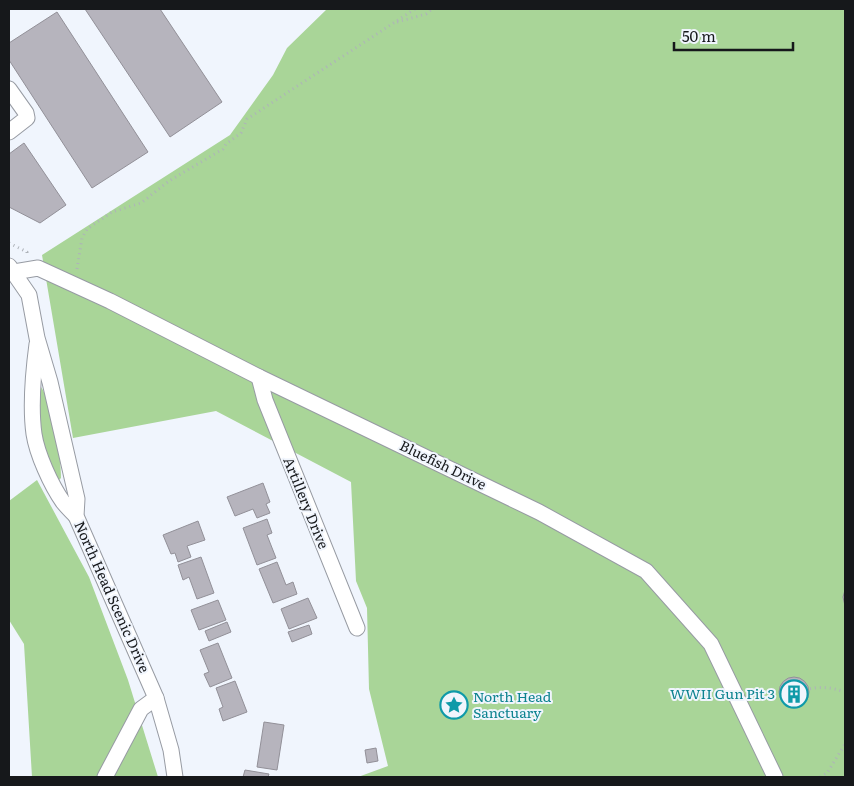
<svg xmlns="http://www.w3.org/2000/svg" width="854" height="786" viewBox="0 0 854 786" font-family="Literata,serif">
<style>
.green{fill:#abd69a}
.forest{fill:#a9d598}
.building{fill:#b6b4bd;stroke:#929098}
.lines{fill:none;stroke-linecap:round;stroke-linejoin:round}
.minor-casing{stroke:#979ba3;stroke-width:17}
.path{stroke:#aeb3b9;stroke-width:3;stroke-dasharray:1 4;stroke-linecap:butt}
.minor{stroke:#fff;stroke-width:15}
.labels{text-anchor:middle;stroke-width:4;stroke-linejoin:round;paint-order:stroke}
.street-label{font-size:14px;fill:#16181b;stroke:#f0f5fd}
.culture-label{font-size:14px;fill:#0d838f;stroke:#f0f5fd;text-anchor:end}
</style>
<rect width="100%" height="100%" fill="#f0f5fd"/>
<!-- green -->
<path class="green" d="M 41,387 C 53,404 61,457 61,478 L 59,480 C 39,458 39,417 39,389 Z"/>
<!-- forest -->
<g class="forest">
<polygon points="327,9 845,9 845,777 358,777 388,766 369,689 367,608 356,581 351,482 216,411 73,438 42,255 230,135 273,75 287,48"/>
<polygon points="37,480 89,577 128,680 158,777 32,777 24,644 9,620 9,501"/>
</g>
<!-- building -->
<g class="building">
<polygon points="85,9 160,9 222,102 170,137"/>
<polygon points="57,12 148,152 92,188 9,60 9,43"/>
<polygon points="24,143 66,205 40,223 9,207 9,154"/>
<polygon points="263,483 270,502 266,504 270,513 257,518 253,509 235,516 227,497"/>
<polygon points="267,519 272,533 267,535 276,558 257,565 243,528"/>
<polygon points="198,521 205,540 187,546 191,557 178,562 175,553 171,554 163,535"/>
<polygon points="201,557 214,593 197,599 189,577 183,580 178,565"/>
<polygon points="277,562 286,585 293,582 297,594 273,603 259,569"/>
<polygon points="845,590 845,606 843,597"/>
<polygon points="308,598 317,618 289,629 281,609"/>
<polygon points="218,600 226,620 199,630 191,610"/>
<polygon points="227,622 231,632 209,641 205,631"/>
<polygon points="309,625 312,634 292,642 288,632"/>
<polygon points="218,643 232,678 210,687 204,674 209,672 200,650"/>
<circle cx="794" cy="692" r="15"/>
<polygon points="235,681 247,712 223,721 219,709 223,707 216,688"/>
<polygon points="264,722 284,725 277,770 257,767"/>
<polygon points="376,748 378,761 367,763 365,750"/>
<polygon points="245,770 269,774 268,777 243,777"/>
</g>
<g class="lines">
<!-- minor casing -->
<g class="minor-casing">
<g id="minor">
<polyline points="9,89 26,113 27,118 9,132"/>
<polyline points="9,266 29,295 37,338 50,382 77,499 76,516 156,698 171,750 175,777"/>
<polyline points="14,272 38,268 110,301 259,377 539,512 646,571 711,644 775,777"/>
<path d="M 37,344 C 33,374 30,405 34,434 C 37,454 51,485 63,502 C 67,507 72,512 76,516"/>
<polyline points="259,377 265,400 357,628"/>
<polyline points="105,777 141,709 156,698"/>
</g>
</g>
<!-- path -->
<g class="path">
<polyline points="397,22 426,14 432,9"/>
<polyline points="9,243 27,252 27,257"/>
<polyline points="77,269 82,238 87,229 112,212 141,203 169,181 223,149 226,144 241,133 247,119 415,9"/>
<path d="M 805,690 C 819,686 831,687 845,692"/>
<polyline points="820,777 827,773 845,744"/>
</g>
<!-- minor -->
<use href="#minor" class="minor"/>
</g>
<!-- icons -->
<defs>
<g id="building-ring" transform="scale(1.4375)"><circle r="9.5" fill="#f0f5fd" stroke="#0f9aa8" stroke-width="1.5"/><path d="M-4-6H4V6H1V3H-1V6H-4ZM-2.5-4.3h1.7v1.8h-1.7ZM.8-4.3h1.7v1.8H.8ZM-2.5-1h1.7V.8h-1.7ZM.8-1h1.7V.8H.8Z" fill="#0f9aa8"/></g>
<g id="sight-ring" transform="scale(1.4375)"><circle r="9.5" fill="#f0f5fd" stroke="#0f9aa8" stroke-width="1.5"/><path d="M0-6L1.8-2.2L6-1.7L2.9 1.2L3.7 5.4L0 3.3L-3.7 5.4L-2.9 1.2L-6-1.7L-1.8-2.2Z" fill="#0f9aa8"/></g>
</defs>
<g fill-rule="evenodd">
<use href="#building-ring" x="794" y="694"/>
<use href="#sight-ring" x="454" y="705"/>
</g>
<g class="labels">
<!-- street labels -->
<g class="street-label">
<text transform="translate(443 465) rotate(26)" y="5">Bluefish Drive</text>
<text transform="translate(306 503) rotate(68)" y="5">Artillery Drive</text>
<text transform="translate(112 597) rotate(66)" y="5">North Head Scenic Drive</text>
</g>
<!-- culture labels -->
<g class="culture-label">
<text x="775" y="699">WWII Gun Pit 3</text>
<text x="473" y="702" text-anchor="start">North Head<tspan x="473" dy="16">Sanctuary</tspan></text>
</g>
</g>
<!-- border -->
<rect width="854" height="786" fill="none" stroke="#16181b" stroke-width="20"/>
<!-- scale -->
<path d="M674 42v8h119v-8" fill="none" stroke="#16181b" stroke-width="2.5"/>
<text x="682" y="42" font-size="15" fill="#16181b" stroke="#f0f5fd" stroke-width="4" paint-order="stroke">50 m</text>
</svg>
